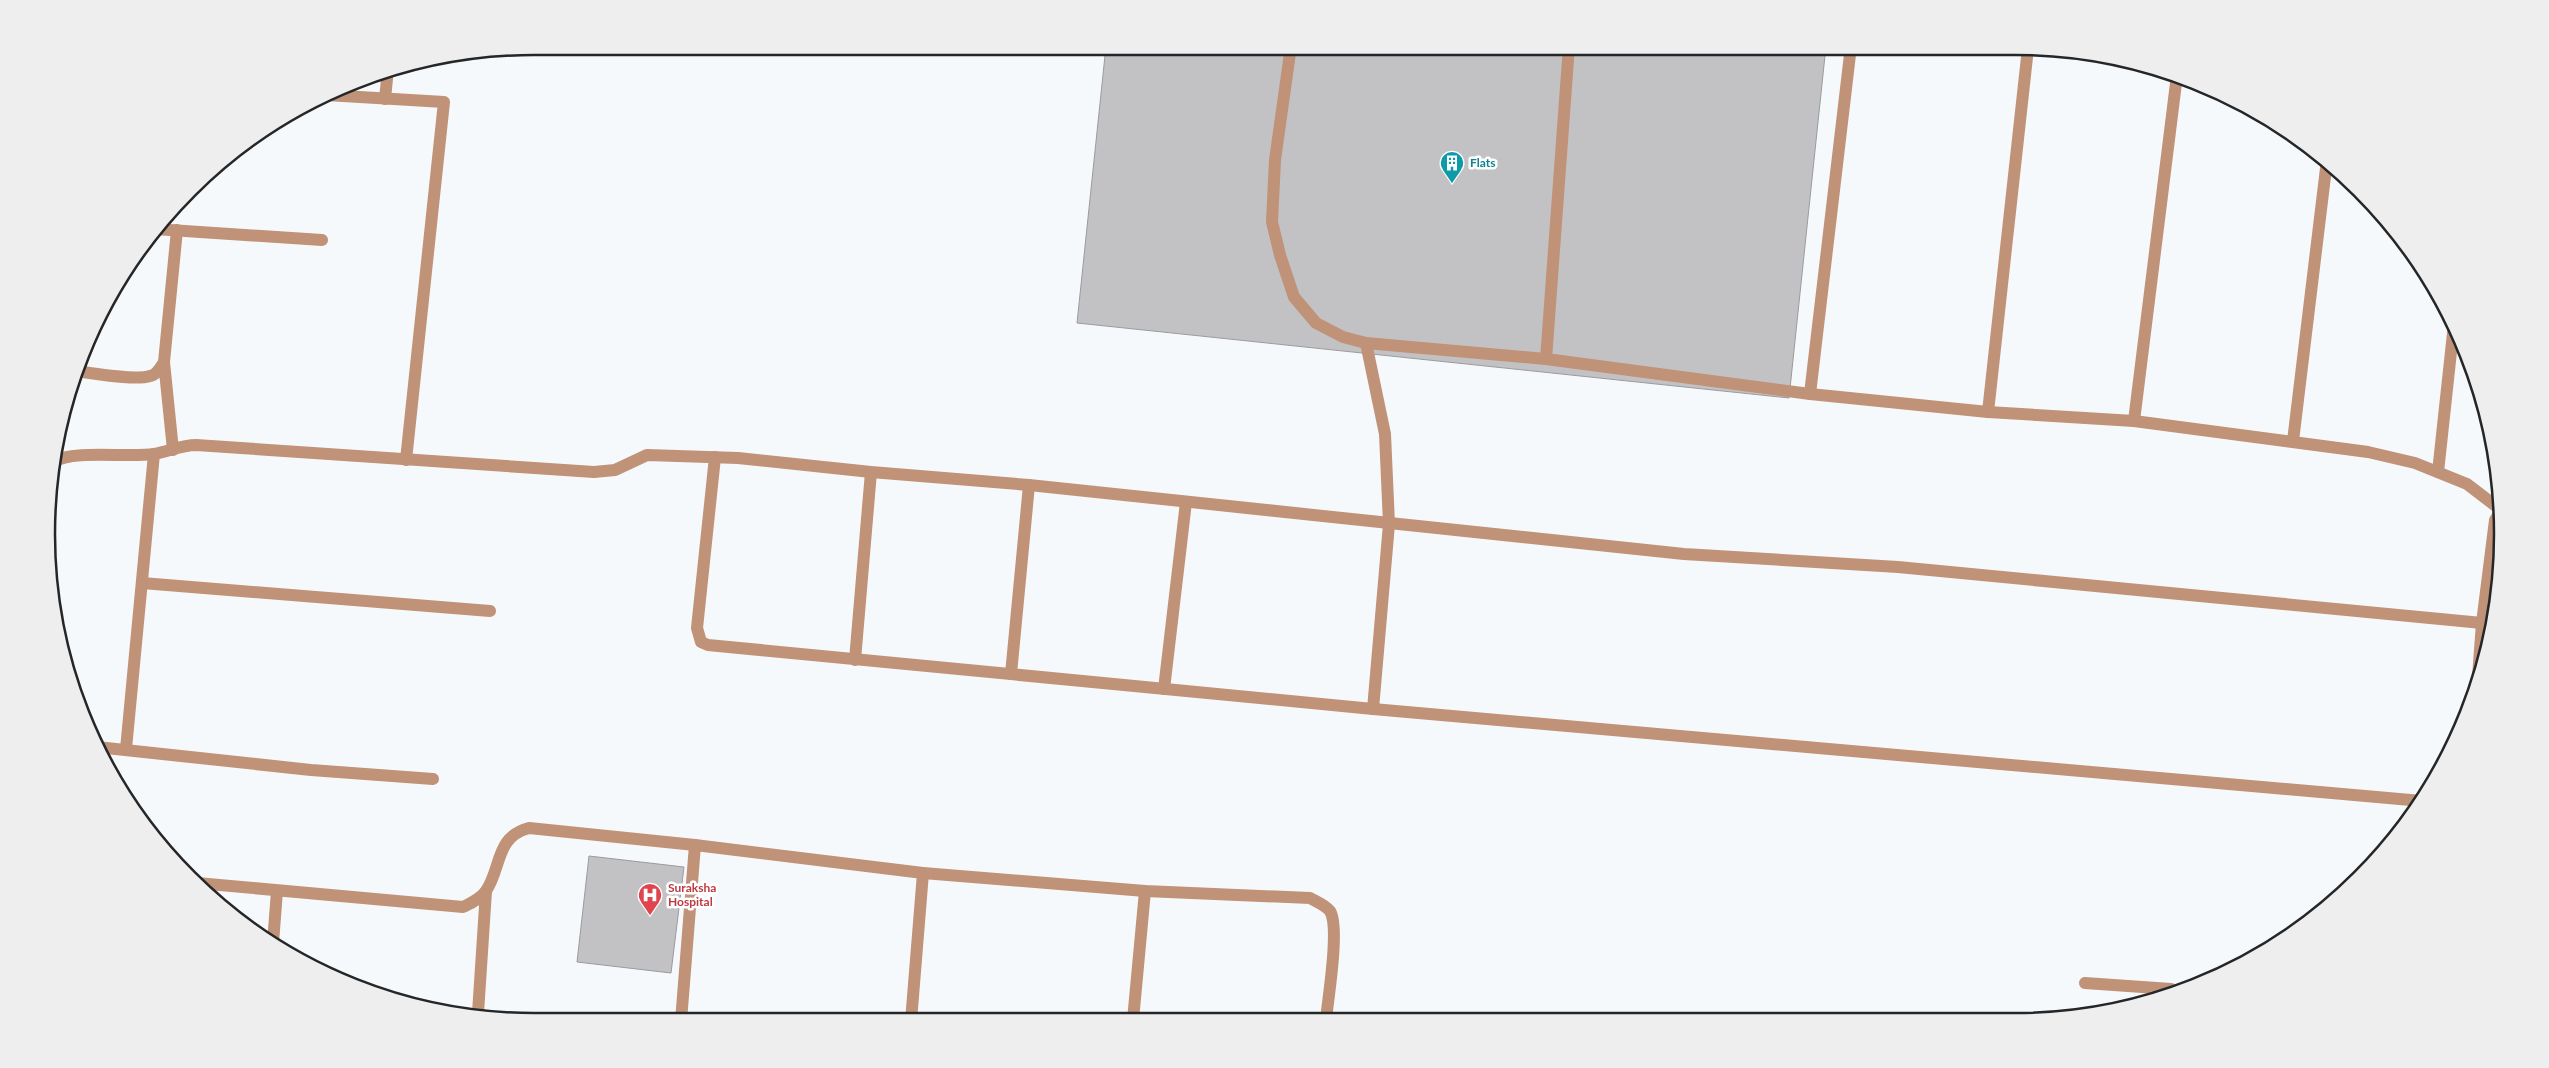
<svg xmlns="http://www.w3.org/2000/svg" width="2549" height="1068" viewBox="0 0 2549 1068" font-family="Lato,sans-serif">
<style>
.building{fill:#c2c2c5;stroke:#9b9b9e}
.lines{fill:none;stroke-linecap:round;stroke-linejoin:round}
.street{stroke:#c09278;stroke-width:12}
.labels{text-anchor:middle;stroke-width:5;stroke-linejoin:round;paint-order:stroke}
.culture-label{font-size:12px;font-weight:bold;fill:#0d838f;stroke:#fff;text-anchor:start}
.health-label{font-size:12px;font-weight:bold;fill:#be3a42;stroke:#fff;text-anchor:start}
.rim{fill:none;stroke:#252627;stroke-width:2.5}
</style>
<rect width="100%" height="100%" fill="#f6f9fc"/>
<!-- building -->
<g class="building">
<polygon points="1106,46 1826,46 1789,398 1077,323"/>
<polygon points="589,856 684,867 671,973 577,962"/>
</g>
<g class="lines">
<!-- street -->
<g class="street">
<polyline points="1291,46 1275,160 1272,222 1280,255 1294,297 1316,323 1343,337 1366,343 1546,359 1810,394 1988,412 2134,421 2368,452 2415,463 2467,484 2501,510"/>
<polyline points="326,95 444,102 406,460"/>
<polyline points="385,99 388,69"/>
<polyline points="155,229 322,240"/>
<polyline points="1366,343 1385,434 1389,524 1373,709"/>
<polyline points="1546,359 1569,46"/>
<polyline points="164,362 173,450"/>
<path d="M 75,371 C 93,373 135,381 150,376 C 157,375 160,368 164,362 L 177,230"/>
<polyline points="1810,394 1851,46"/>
<polyline points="1988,412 2028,48"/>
<polyline points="2134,421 2177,75"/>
<polyline points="2293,441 2327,160"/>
<polyline points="715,457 697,628 701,642 708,645 1373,709 2422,801"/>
<path d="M 52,462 C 76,449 126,458 154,454 C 168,452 181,445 196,445 L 594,472 L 615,470 L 647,455 L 738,458 L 871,472 L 1029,485 L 1684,554 L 1898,567 L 2482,623"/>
<polyline points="2438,472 2454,324"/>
<polyline points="142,583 490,611"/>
<polyline points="855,660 871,472"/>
<polyline points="1011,674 1029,485"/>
<polyline points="1164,689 1186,502"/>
<polyline points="2477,690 2482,623 2495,520 2501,511"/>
<polyline points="97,747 311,770 433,779"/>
<polyline points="126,749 154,454"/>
<path d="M 197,883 L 463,907 C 471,903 480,899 486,891 C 502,867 495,837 529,828 L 695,845 L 923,873 L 1145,891 L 1310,898 C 1317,902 1325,905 1330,911 C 1340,927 1328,998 1326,1020"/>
<polyline points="273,943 277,891"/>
<polyline points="2085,983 2171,989"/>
<polyline points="478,1013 486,891"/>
<polyline points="1133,1020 1145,891"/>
<polyline points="681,1021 695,845"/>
<polyline points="911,1021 923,873"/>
</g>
</g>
<!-- icons -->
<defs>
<g id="building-pin" transform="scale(1.25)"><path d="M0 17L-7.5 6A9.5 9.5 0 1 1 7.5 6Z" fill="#0f9aa8" stroke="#fff"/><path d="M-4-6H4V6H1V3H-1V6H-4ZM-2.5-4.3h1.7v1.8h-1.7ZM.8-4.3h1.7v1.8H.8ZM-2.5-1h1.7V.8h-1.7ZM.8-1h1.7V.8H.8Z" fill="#fff"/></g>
<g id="hospital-pin" transform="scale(1.25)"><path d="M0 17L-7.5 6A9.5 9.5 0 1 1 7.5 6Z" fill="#e0444e" stroke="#fff"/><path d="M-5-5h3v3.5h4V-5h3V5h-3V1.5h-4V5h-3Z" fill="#fff"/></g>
</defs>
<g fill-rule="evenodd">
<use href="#building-pin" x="1452" y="163"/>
<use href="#hospital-pin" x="650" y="895"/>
</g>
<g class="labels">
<!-- culture labels -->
<g class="culture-label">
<text x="1470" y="167">Flats</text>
</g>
<!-- health labels -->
<g class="health-label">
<text x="668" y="892">Suraksha<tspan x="668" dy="14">Hospital</tspan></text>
</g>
</g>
<!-- crop -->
<path d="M0 0H2549V1068H0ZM534 55H2015A479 479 0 0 1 2494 534V534A479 479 0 0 1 2015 1013H534A479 479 0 0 1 55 534V534A479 479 0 0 1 534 55Z" fill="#eee" fill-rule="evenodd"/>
<path class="rim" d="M534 55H2015A479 479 0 0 1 2494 534V534A479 479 0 0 1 2015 1013H534A479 479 0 0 1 55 534V534A479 479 0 0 1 534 55Z"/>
</svg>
